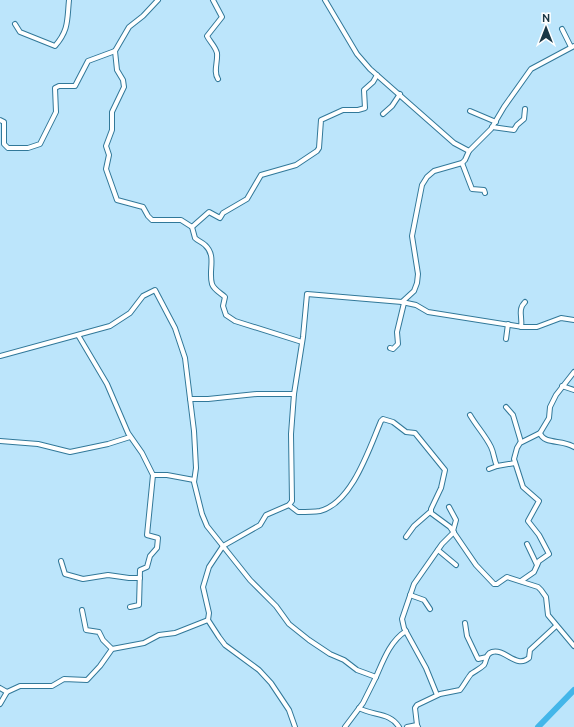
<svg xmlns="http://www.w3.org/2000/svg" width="574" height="727" viewBox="0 0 574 727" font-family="Ubuntu,sans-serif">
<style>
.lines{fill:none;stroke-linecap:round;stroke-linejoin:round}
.river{stroke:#43b6e9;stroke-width:6}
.minor-casing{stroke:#317899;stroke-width:6}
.minor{stroke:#fff;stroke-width:4}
</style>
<rect width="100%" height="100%" fill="#bce5fb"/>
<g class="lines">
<!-- river -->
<polyline class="river" points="538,727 574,690"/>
<!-- minor casing -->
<g class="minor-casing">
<g id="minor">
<path d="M 213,0 L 222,17 L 207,36 C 210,42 215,46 217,53 C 218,62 213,72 218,79"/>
<polyline points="325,0 357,54 370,69 454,143 469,151 491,129 504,107 531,69 574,46"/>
<path d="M 15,24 L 20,32 L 55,46 C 69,30 67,20 69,0"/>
<polyline points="562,29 571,47"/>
<path d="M 115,51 L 117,70 L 123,80 L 124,87 L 112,112 L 112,130 L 106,146 L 109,155 L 106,169 L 117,200 L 143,207 L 148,216 L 152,220 L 181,220 L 192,227 L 195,238 C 198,241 202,242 205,245 C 217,256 208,270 212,284 C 214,290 221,293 225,297 L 223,306 L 226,315 L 235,321 L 302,342"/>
<polyline points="470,111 496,122"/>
<polyline points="383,114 392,106 400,94"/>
<polyline points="0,120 4,122 4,144 8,148 28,148 40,144 56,112 55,88 59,86 75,86 88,61 115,51 129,27 143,16 158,0"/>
<polyline points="492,127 514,130 517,125 524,119 525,109"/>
<polyline points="462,163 472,189 484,190 485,193"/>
<polyline points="192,227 209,212 220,218 223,213 247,199 261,175 296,165 317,151 319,148 321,120 343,110 358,110 365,108 364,90 373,82 377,75"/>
<polyline points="402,302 416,305 428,312 523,327 537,327 561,318 574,320"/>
<path d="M 521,327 C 523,318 517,310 525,302"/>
<polyline points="78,335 107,384 128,433 142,453 153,475 147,535 158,538 157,548 150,556 147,567 140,570 139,605 130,607"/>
<polyline points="506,339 508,324"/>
<polyline points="390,348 393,349 398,344 397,332 404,303"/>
<polyline points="0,356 110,326 130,313 143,296 155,290 175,328 185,358 194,431 196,468 194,482 202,514 207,526 250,580 276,606 289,624 309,640 330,654 344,660 357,670 376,677 363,703 345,727"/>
<path d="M 574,372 L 556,395 L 550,407 L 549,418 L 540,433 C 544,445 563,439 574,447"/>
<polyline points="562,386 574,390"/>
<polyline points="190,399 208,399 257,394 294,394"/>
<polyline points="506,407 513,415 521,442"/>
<path d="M 470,415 C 477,427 485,435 491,447 C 494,453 494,460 497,466 L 515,463"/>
<polyline points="0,441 38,444 70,452 108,444 130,437"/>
<polyline points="489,469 497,466"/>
<polyline points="153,475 167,475 194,480"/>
<path d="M 289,505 L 298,512 C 305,512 313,512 320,511 C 352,503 369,449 381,421 L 383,419 L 393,422 L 406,432 L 415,433 L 445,470 L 441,488 L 431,509 L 431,513 L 450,527 L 476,565 L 494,584 L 497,584 L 507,577 L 538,587 L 541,590 L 546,597 L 548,615 L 574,646"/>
<polyline points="449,507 456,520 453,531"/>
<polyline points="406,537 414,526 430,512"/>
<polyline points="527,544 537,565"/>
<polyline points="438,550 456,565"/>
<polyline points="61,561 65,574 83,579 108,575 129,578 140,578"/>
<polyline points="521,581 534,572 539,561 549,554 539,535 528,521 539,501 523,487 514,459 517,448 520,443 540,433"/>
<polyline points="410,595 424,600 430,609"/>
<polyline points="82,610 86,630 99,632 103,640 112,649"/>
<polyline points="465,623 467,636 478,659 487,657"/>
<path d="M 376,677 C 383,661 390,641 406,631"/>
<polyline points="0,688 7,692"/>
<polyline points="437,695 426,668 404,628 402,619 414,584 442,544 454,532"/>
<polyline points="0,704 7,692 20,686 52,686 64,679 87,680 100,666 112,649 144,643 159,635 175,633 208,620"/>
<path d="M 359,708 C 373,716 390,712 399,727"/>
<path d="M 417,725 L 415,708 L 417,705 L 440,694 L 460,690 C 464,685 467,679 471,674 C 475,671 480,669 484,665 C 487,661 485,654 492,652 C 505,648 516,669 529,658 L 530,650 L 556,626"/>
<polyline points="295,727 289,710 271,683 259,670 225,645 219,637 208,620 209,613 203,587 209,567 223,546 260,525 266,515 289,505 292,501 291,434 294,394 303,337 307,294 402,302 414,291 417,283 418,274 412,236 422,185 427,177 434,171 462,163 465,160 469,151"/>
<polyline points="407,727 417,725 418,727"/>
</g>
</g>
<!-- minor -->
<use href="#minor" class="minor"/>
</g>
<!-- north arrow -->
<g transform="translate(546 28)" stroke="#ffffff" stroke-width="3" paint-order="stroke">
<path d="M0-3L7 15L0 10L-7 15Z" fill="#1a3745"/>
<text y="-6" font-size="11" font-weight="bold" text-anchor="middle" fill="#1a3745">N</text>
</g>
</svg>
